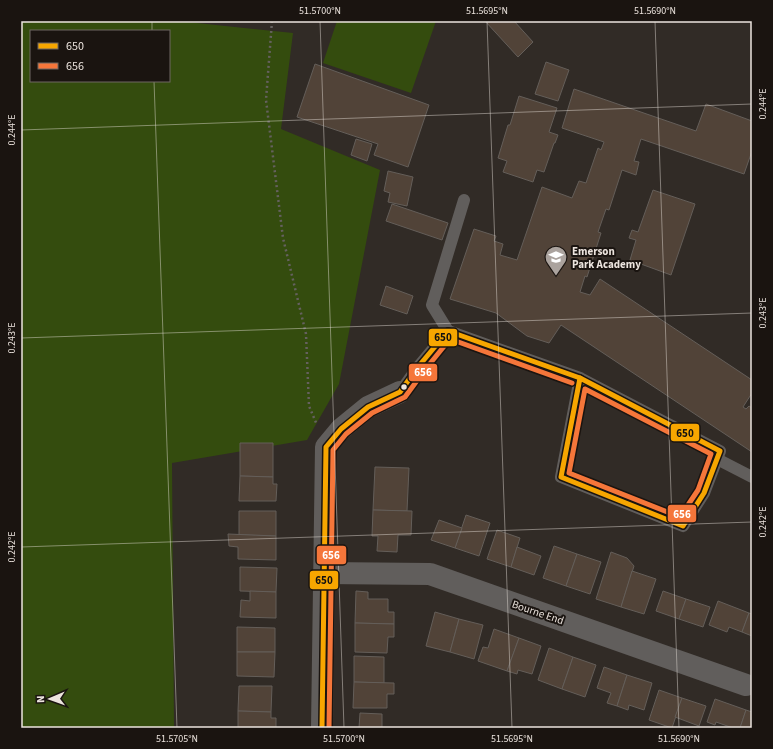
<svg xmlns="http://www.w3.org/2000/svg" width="773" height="749" viewBox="0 0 773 749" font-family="'Source Sans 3',sans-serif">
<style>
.green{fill:#344c0e;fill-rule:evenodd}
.building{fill:#514338;stroke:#645e59}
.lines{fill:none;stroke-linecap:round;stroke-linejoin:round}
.path{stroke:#65615f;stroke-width:2.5;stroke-dasharray:2 3;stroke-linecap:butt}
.lane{stroke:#615e5c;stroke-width:12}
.street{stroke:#615e5c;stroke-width:22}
.bus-1-casing{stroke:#1a1410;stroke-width:8}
.bus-2-casing{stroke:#1a1410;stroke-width:8}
.bus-1{stroke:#f7a600;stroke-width:5}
.bus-2{stroke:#f5763a;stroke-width:5}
.ticks{fill:none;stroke:#ece4de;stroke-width:1;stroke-opacity:0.45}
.bus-dot{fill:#ece4de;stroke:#1a1410;stroke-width:1.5}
.labels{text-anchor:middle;stroke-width:4;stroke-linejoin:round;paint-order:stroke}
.poi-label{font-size:11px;font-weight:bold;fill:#ece4de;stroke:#1a1410;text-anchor:start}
.street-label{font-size:11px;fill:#ece4de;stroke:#1a1410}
.line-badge{stroke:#1a1410;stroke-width:1.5}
.badge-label{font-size:11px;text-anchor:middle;font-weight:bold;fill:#fff}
.pale-badge-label{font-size:11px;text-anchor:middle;font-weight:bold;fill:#111}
.neatline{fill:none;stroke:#ece4de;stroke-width:1.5}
.ticks-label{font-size:10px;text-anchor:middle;fill:#ece4de}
</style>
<rect width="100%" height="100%" fill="#312b26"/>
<!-- green -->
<g class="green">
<path d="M 21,21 L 178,21 L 293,33 L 281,129 L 380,170 L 339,384 L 307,440 L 172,463 L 174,728 L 21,728 ZM 31,31 L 169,31 L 169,81 L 31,81 Z"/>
<polygon points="337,21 436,21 411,93 323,63"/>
</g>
<!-- building -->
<g class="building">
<polygon points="485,21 514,21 533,42 518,57"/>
<polygon points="546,62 569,70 558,101 535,94"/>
<polygon points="315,64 429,105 408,167 374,155 378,144 297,117"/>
<polygon points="574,89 696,131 706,104 752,121 752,151 744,174 641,139 634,161 639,162 636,175 622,170 609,210 606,209 598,232 601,233 587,277 585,276 580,292 590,295 600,279 752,380 752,393 743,407 746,409 749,406 752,408 752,452 561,325 549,343 527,336 496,313 450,299 474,229 496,236 494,241 503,244 500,255 517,260 542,187 572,198 579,181 586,183 598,148 601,150 604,142 562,128"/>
<polygon points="519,96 557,108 549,132 558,135 555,143 554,143 544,172 537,170 533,182 503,172 507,161 498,158 508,125 510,125"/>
<polygon points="356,139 372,144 367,161 351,155"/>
<polygon points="388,171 413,177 407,206 388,202 390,193 384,191"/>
<polygon points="653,190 695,204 671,275 630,260 636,240 629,238 632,230 638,232"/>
<polygon points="392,204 448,223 442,240 386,221"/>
<polygon points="386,286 413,296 407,314 380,305"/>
<polygon points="240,443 273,443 273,477 240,476"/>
<polygon points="375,467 409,468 407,511 373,510"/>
<polygon points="240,476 273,477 273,484 277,484 276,501 239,501"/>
<polygon points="373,510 412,511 411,535 398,535 397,552 377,551 378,536 372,536"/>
<polygon points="239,511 276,511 276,536 239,535"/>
<polygon points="466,515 490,523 479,556 455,548"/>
<polygon points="439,520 462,528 455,548 431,540"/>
<polygon points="497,530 520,538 511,567 487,559"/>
<polygon points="228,534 276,536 276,560 238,559 238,547 229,546"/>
<polygon points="554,546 577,554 566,586 543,578"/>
<polygon points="517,547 541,556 534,575 511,567"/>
<polygon points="611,552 627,558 634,566 621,607 596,599"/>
<polygon points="577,554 601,562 590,594 566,586"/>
<polygon points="240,567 277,568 276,592 240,591"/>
<polygon points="632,571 656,579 644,614 621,607"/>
<polygon points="250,591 276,592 276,618 240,617 241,600 250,601"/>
<polygon points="356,591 368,592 368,599 388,599 388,612 394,612 394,624 355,623"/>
<polygon points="663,591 686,599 679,619 656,611"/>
<polygon points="686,599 710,607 703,627 679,619"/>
<polygon points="718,601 749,613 742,632 729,627 727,632 709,625"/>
<polygon points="435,612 459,619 450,652 426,646"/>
<polygon points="749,613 752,614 752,636 742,632"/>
<polygon points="459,619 483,625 474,659 450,652"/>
<polygon points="355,623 394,624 394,637 388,637 387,653 355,652"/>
<polygon points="237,627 275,628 275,652 237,652"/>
<polygon points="494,629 519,638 507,671 478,661 483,647 488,648"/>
<polygon points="519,638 541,646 532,674 518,670 517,674 507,671"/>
<polygon points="549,648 573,657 562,689 538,680"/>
<polygon points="237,652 275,652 274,677 237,676"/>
<polygon points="354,656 384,657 384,683 354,682"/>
<polygon points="573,657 596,665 585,697 562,689"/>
<polygon points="604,667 627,675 617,706 607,703 611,693 597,688"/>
<polygon points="627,675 652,683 644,710 629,705 628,710 617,706"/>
<polygon points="354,682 394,683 394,694 387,694 387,708 353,708"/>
<polygon points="239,686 272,686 271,712 238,711"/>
<polygon points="659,690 682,698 672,728 649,720"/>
<polygon points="682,698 706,706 699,726 675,717"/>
<polygon points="715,699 746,710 740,728 733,728 716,722 715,725 707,722"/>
<polygon points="746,710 752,712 752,728 740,728"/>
<polygon points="238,711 271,712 271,718 276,718 276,728 238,728"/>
<polygon points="360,713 382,714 382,728 359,728"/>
</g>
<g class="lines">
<!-- path -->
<polyline class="path" points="272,21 266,100 283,238 306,334 309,406 317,425"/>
<!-- lane -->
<g class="lane">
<polyline points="448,331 432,305 464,200"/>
<polyline points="400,392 418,367 448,331 580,378 720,451 704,493 683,526 561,477 580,378"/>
<polyline points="717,459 752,477"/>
</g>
<!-- street -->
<g class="street">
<polyline points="324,573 430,574 746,685"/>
<polyline points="322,728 326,447 341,429 368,407 400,392"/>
</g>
<!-- bus-1 casing -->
<g class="bus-1-casing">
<g id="bus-1">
<polygon points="580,378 720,451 704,493 683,526 561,477"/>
<polyline points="322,728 326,447 341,429 368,407 400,392 418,367 448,331 580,378"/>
</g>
</g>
<!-- bus-2 casing -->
<g class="bus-2-casing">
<g id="bus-2">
<polygon points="585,389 711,454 698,490 680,517 569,473"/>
<polyline points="329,728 333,450 346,434 372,413 405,397 424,371 450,339 572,383"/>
</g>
</g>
<!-- bus-1 -->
<use href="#bus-1" class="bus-1"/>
<!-- bus-2 -->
<use href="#bus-2" class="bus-2"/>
</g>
<!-- ticks -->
<path class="ticks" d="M 152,21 L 152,31M 320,21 L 344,728M 487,21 L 512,728M 655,21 L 679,728M 154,81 L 177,728M 21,130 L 752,104M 21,338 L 752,313M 21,547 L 752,522"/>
<!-- icons -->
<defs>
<g id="school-pin" transform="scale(1.15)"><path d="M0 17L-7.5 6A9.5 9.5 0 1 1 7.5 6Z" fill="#aba39e" stroke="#1a1410"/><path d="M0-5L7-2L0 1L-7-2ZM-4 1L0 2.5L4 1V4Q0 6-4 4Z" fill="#fff"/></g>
</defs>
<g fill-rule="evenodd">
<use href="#school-pin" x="556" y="257"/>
</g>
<!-- markers -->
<circle class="bus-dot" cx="404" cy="387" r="3.5"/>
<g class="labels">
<!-- poi labels -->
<g class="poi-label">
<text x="572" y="255">Emerson<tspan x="572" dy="13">Park Academy</tspan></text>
</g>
<!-- street labels -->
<g class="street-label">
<text transform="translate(538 612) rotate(19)" y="4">Bourne End</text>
</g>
</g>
<g class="line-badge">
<rect x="428" y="328" width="30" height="19" rx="4" fill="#f7a600"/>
<rect x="408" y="363" width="30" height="19" rx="4" fill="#f5763a"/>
<rect x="670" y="423" width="30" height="19" rx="4" fill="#f7a600"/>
<rect x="667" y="504" width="30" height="19" rx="4" fill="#f5763a"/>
<rect x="316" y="545" width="31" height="20" rx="4" fill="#f5763a"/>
<rect x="309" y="570" width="30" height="20" rx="4" fill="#f7a600"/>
</g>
<g class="badge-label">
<text x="423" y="376">656</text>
<text x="682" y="518">656</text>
<text x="331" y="559">656</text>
</g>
<g class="pale-badge-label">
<text x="443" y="341">650</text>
<text x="685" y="437">650</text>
<text x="324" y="584">650</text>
</g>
<!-- border -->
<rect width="773" height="749" fill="none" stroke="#1a1410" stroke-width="44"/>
<!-- legend -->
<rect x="30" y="30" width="140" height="52" fill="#1a1410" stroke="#6e6762"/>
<rect x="38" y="43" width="20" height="6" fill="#f7a600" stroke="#6e6762"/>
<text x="66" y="50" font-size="12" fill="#ece4de">650</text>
<rect x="38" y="63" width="20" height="6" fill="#f5763a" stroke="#6e6762"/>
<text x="66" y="70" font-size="12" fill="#ece4de">656</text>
<!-- north arrow -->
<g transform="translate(50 699) rotate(268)" stroke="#1a1410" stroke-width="3" paint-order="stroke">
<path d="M0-3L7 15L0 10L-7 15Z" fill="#ece4de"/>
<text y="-6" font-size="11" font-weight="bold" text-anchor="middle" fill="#ece4de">N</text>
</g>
<rect x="22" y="22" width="729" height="705" class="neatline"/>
<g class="ticks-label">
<text x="320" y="14">51.5700°N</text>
<text x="487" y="14">51.5695°N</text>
<text x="655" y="14">51.5690°N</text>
<text transform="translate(762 104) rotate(-90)" y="4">0.244°E</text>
<text transform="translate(11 130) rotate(-90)" y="4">0.244°E</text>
<text transform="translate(762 313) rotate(-90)" y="4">0.243°E</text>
<text transform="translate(11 338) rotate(-90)" y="4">0.243°E</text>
<text transform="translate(762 522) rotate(-90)" y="4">0.242°E</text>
<text transform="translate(11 547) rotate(-90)" y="4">0.242°E</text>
<text x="177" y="742">51.5705°N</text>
<text x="344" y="742">51.5700°N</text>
<text x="512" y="742">51.5695°N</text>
<text x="679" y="742">51.5690°N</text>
</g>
</svg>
